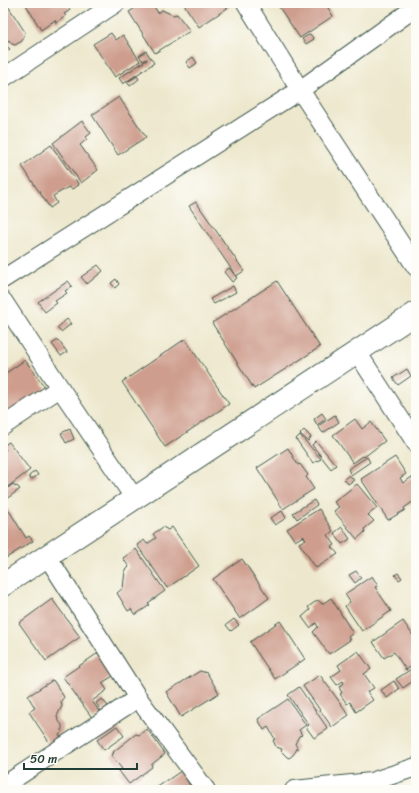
<svg xmlns="http://www.w3.org/2000/svg" width="419" height="793" viewBox="0 0 419 793" font-family="Sriracha,sans-serif">
<style>
.building{fill:#ce9d8d}
.lines{fill:none;stroke-linecap:round;stroke-linejoin:round}
.minor-casing{stroke:#3e574b;stroke-width:20}
.tertiary-casing{stroke:#3e574b;stroke-width:24}
.minor{stroke:#fff;stroke-width:18}
.tertiary{stroke:#fff;stroke-width:22}
</style>
<rect width="100%" height="100%" fill="#fdfcf7"/>
<filter id="ink" filterUnits="userSpaceOnUse"><feTurbulence type="fractalNoise" baseFrequency=".025" numOctaves="2"/><feDisplacementMap in="SourceGraphic" scale="8" xChannelSelector="R" yChannelSelector="G"/><feConvolveMatrix kernelMatrix="1 2 1 2 8 2 1 2 1" color-interpolation-filters="sRGB"/></filter>
<filter id="wash" filterUnits="userSpaceOnUse"><feTurbulence type="fractalNoise" baseFrequency=".012" numOctaves="4" result="noise"/><feDisplacementMap in="SourceGraphic" scale="16" xChannelSelector="R" yChannelSelector="G"/><feGaussianBlur stdDeviation="0.9" result="paint"/><feColorMatrix in="noise" values="0 0 0 0 0 0 0 0 0 0 0 0 0 0 0 0 0 1.4 0 .05"/><feComposite in="paint" operator="in"/></filter>
<g filter="url(#wash)">
<rect width="100%" height="100%" fill="#ede8cd"/>
<g id="blocks">
<!-- building -->
<g class="building">
<polygon points="5,3 6,3 25,32 24,37 22,41 15,45 12,44 9,40 7,42 8,43 6,45 10,49 3,53 3,4"/>
<polygon points="25,3 66,3 70,10 64,14 66,16 56,23 55,20 41,30"/>
<polygon points="143,3 152,3 158,13 162,10 173,15 177,14 190,31 155,53 129,12"/>
<polygon points="183,3 235,3 199,27"/>
<polygon points="286,3 325,3 333,16 300,38 279,7"/>
<polygon points="111,33 116,40 123,35 140,61 115,77 93,44"/>
<polygon points="310,34 314,39 306,44 302,39"/>
<polygon points="146,51 154,63 123,84 119,78 147,60 147,59 143,61 139,56"/>
<polygon points="193,57 197,63 190,68 186,62"/>
<polygon points="137,76 139,79 130,86 127,82"/>
<polygon points="119,97 146,137 118,155 92,115"/>
<polygon points="82,121 91,133 86,137 87,139 80,145 98,170 81,183 53,143"/>
<polygon points="51,145 79,185 72,189 69,187 53,196 57,203 50,208 22,166"/>
<polygon points="196,202 244,271 236,276 189,206"/>
<polygon points="98,265 103,271 87,284 81,277"/>
<polygon points="229,268 237,278 232,282 224,272"/>
<polygon points="116,279 119,284 115,288 111,283"/>
<polygon points="68,281 72,286 65,291 67,293 55,301 57,303 45,312 38,302"/>
<polygon points="277,281 320,347 254,389 212,323"/>
<polygon points="233,286 236,292 214,304 210,299"/>
<polygon points="67,319 71,324 61,332 57,328"/>
<polygon points="185,339 229,404 165,447 122,382"/>
<polygon points="58,340 67,352 61,356 52,344"/>
<polygon points="25,360 47,390 11,415 3,403 3,375"/>
<polygon points="407,369 411,376 398,385 393,378"/>
<polygon points="322,413 326,419 317,425 314,419"/>
<polygon points="335,415 339,422 323,433 318,426"/>
<polygon points="355,419 362,429 371,422 385,441 364,457 363,456 353,463 333,435"/>
<polygon points="70,429 74,439 66,443 61,433"/>
<polygon points="304,430 311,437 308,441 300,434"/>
<polygon points="300,435 321,459 313,463 296,439"/>
<polygon points="316,441 336,465 331,469 312,445"/>
<polygon points="9,442 30,470 5,489 3,486 3,452 6,450 3,446"/>
<polygon points="288,448 298,465 300,464 308,475 306,477 314,489 283,509 257,468"/>
<polygon points="367,457 370,462 351,475 348,469"/>
<polygon points="395,457 406,474 400,478 403,483 412,477 416,483 416,504 414,501 404,508 405,510 388,520 361,479"/>
<polygon points="35,471 38,475 31,480 29,476"/>
<polygon points="349,475 354,480 348,484 344,479"/>
<polygon points="13,484 15,487 17,486 20,489 5,500 3,497 3,489 6,494 7,493 5,490"/>
<polygon points="357,484 377,508 368,515 374,521 364,529 365,532 357,539 334,511 339,507 334,502"/>
<polygon points="314,500 317,505 297,519 293,513"/>
<polygon points="8,509 26,538 29,536 33,541 3,560 3,512"/>
<polygon points="319,509 333,531 328,535 335,545 332,547 338,554 316,568 299,543 306,539 303,536 295,541 287,529"/>
<polygon points="282,511 286,518 275,525 270,518"/>
<polygon points="163,527 168,530 172,527 199,566 167,588 137,545 144,540 147,544 156,538 153,534"/>
<polygon points="342,527 350,539 342,544 334,533"/>
<polygon points="136,549 165,591 148,603 150,605 135,615 131,609 128,611 117,593 123,588 125,571 129,567 123,558"/>
<polygon points="242,559 269,598 240,619 213,579"/>
<polygon points="356,571 361,578 355,583 349,575"/>
<polygon points="398,573 402,578 399,580 395,575"/>
<polygon points="372,576 378,586 375,587 391,611 362,631 345,606 350,602 345,594"/>
<polygon points="331,598 353,633 348,637 350,640 329,654 313,632 318,627 316,623 310,628 302,617 310,610 308,607 318,600 322,604"/>
<polygon points="52,599 80,637 46,661 19,623"/>
<polygon points="234,619 239,625 231,631 226,625"/>
<polygon points="280,621 305,659 275,679 250,642"/>
<polygon points="403,621 416,640 416,654 410,659 413,665 406,670 394,652 384,658 373,642"/>
<polygon points="101,651 113,671 113,676 102,683 107,690 92,701 101,714 93,719 63,677"/>
<polygon points="358,651 371,669 364,674 374,688 367,692 373,700 356,712 350,702 347,704 340,694 342,693 339,687 344,683 343,681 337,685 331,677 341,670 338,665"/>
<polygon points="413,668 416,673 416,679 403,688 396,679"/>
<polygon points="200,671 207,673 219,693 181,717 166,692"/>
<polygon points="320,675 349,715 332,727 303,686"/>
<polygon points="53,680 64,697 61,701 62,706 57,716 58,720 62,725 62,732 59,735 61,738 51,745 29,712 35,708 28,696"/>
<polygon points="394,681 399,689 387,698 381,690"/>
<polygon points="299,687 328,729 314,738 306,727 309,725 288,695"/>
<polygon points="102,699 108,706 101,711 96,703"/>
<polygon points="288,699 306,725 299,730 302,735 299,736 295,744 297,747 297,749 293,755 289,758 287,757 281,751 282,749 276,747 273,740 275,739 268,727 264,730 258,719"/>
<polygon points="117,726 124,736 104,750 97,740"/>
<polygon points="147,729 165,754 151,765 152,767 129,784 119,771 122,769 111,755 114,753 113,752 136,734 139,735"/>
<polygon points="181,771 193,790 153,790"/>
</g>
</g>
</g>
<g filter="url(#ink)">
<use href="#blocks" fill-opacity="0" stroke="#3e574b" stroke-width="1"/>
<g class="lines">
<!-- minor casing -->
<g class="minor-casing">
<g id="minor">
<polyline points="246,3 300,90 416,267"/>
<polyline points="3,78 116,3"/>
<polyline points="3,279 300,90 416,7"/>
<polyline points="3,301 60,388 135,499"/>
<polyline points="357,352 416,443"/>
<polyline points="3,426 60,388"/>
<polyline points="47,556 138,698 206,790"/>
<polyline points="3,786 138,698"/>
<polyline points="294,790 371,782 416,767"/>
</g>
</g>
<!-- tertiary casing -->
<g class="tertiary-casing">
<polyline id="tertiary" points="3,585 416,313"/>
</g>
<!-- minor -->
<use href="#minor" class="minor"/>
<!-- tertiary -->
<use href="#tertiary" class="tertiary"/>
</g>
</g>
<!-- margin -->
<rect width="419" height="793" fill="none" stroke="#fdfcf7" stroke-width="16"/>
<!-- scale -->
<path d="M24 763v6h113v-6" fill="none" stroke="#1f3d34" stroke-width="2"/>
<text x="30" y="763" font-size="12" fill="#1f3d34" stroke="#fdfcf7" stroke-width="3" paint-order="stroke">50 m</text>
</svg>
